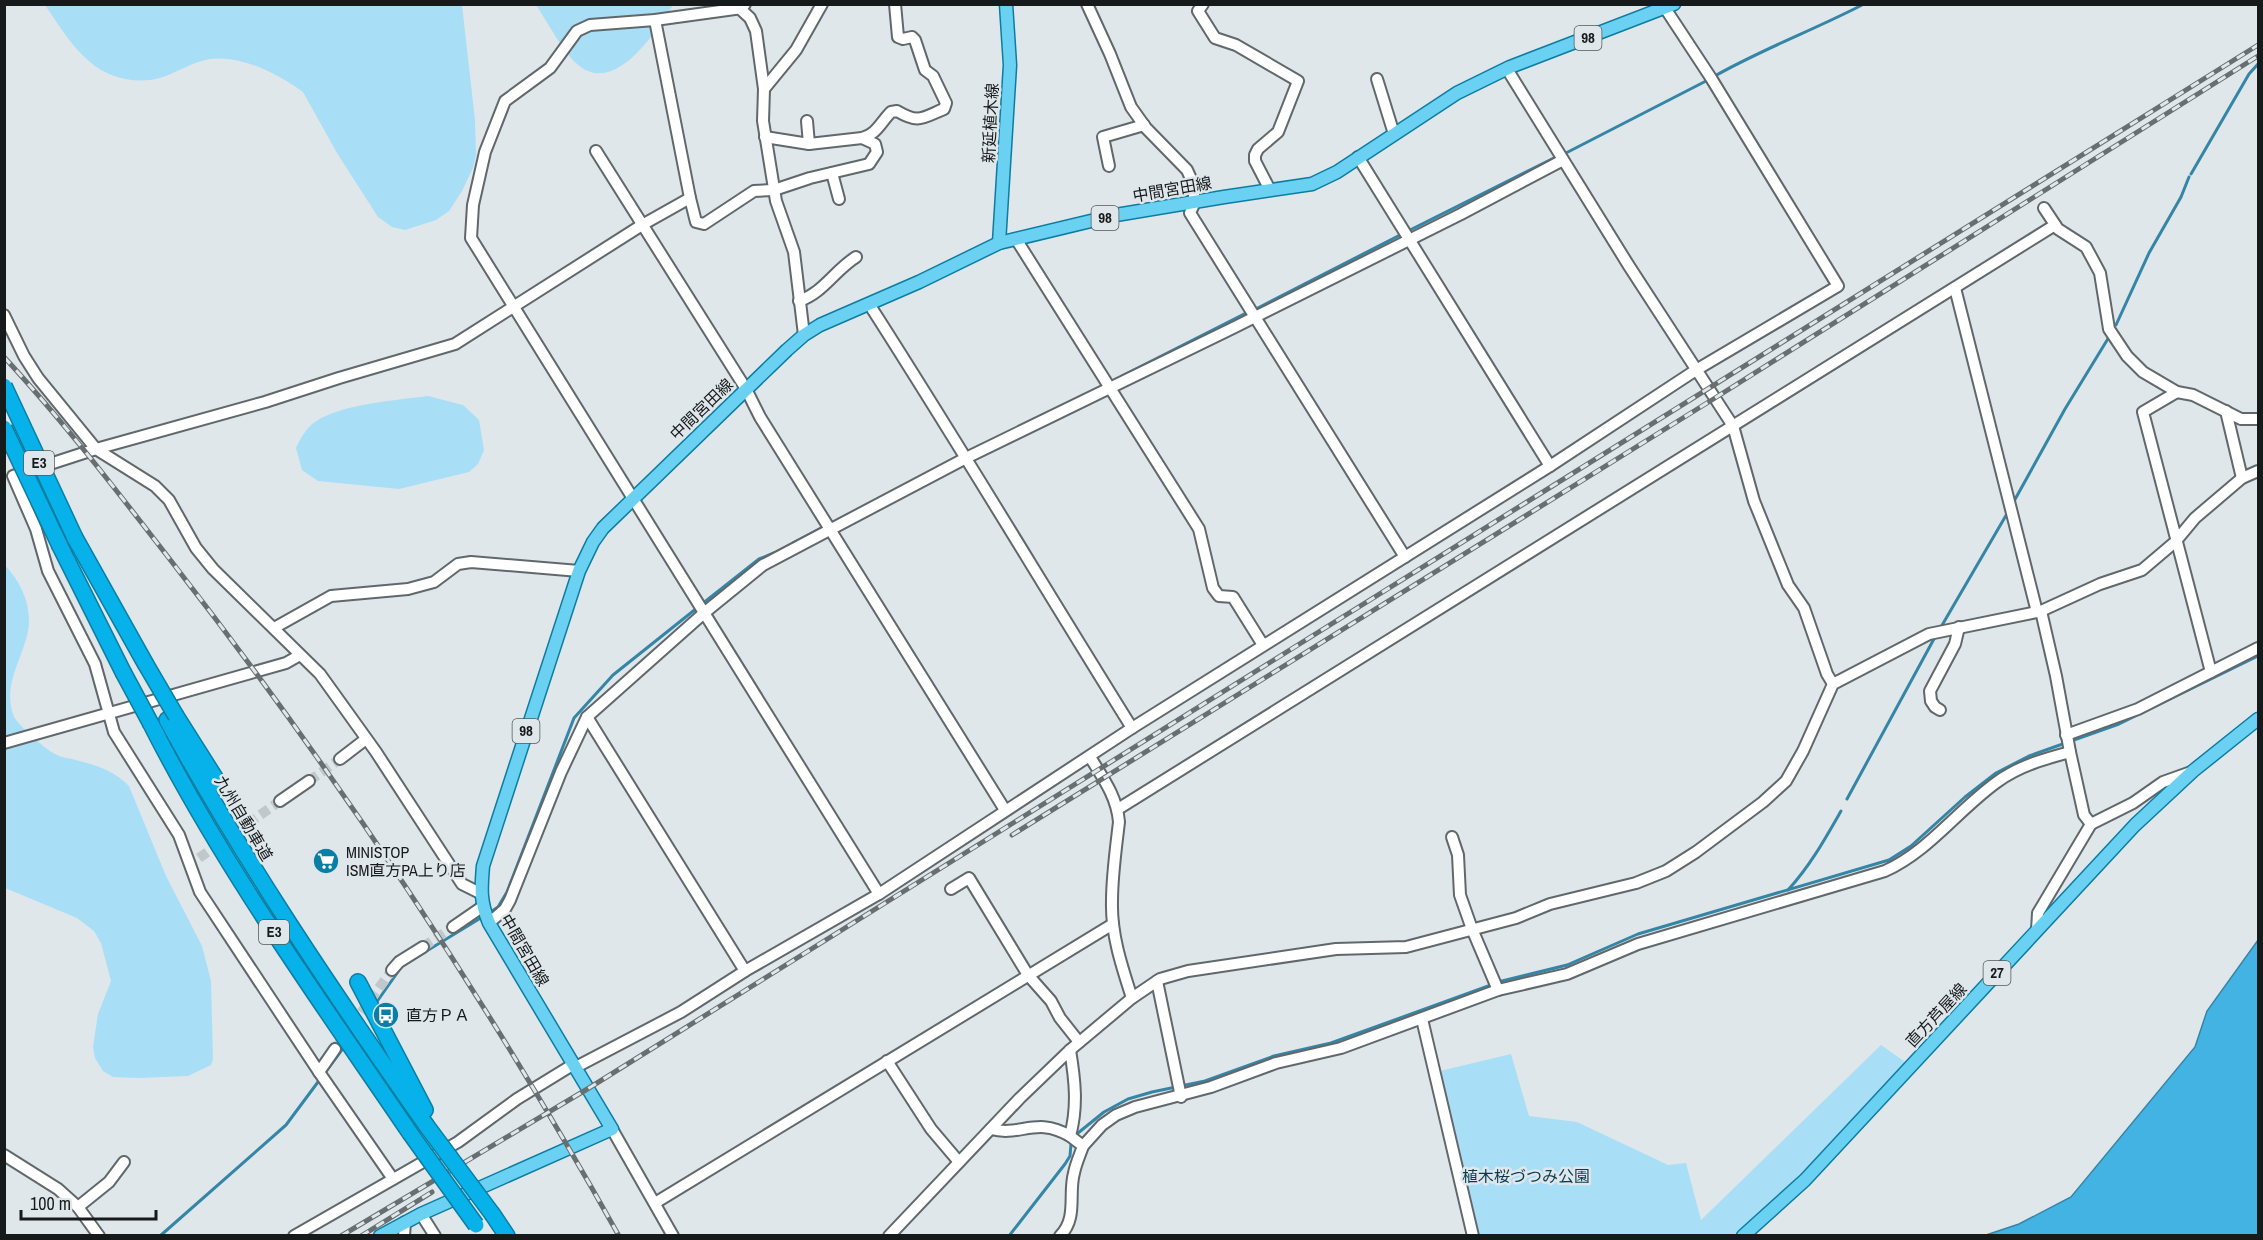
<svg xmlns="http://www.w3.org/2000/svg" width="2263" height="1240" viewBox="0 0 2263 1240" font-family="'Archivo Narrow','Noto Sans JP',sans-serif">
<style>
.green{fill:#a9def7}
.water{fill:#42b3e3;stroke:#3585a7;stroke-width:1.5}
.lines{fill:none;stroke-linecap:round;stroke-linejoin:round}
.stream{stroke:#3585a7;stroke-width:3}
.minor-tunnel{stroke:#c1c8cc;stroke-width:10;stroke-dasharray:10 5;stroke-linecap:butt}
.minor-casing{stroke:#61686b;stroke-width:14}
.major-casing{stroke:#0c7da1;stroke-width:15}
.highway-casing{stroke:#0c7da1;stroke-width:18}
.minor{stroke:#fff;stroke-width:10}
.major{stroke:#6ad1f2;stroke-width:12}
.highway{stroke:#06b2e9;stroke-width:15}
.rail-casing{stroke:#696e70;stroke-width:5}
.rail{stroke:#dfe7eb;stroke-width:3;stroke-dasharray:9;stroke-linecap:butt}
.highway-bridge-casing{stroke:#0c7da1;stroke-width:18;stroke-linecap:butt}
.highway-bridge{stroke:#06b2e9;stroke-width:15}
.labels{text-anchor:middle;stroke-width:5;stroke-linejoin:round;paint-order:stroke}
.shield{fill:#dfe7eb;stroke:#535859;stroke-width:1.5}
.shield-label{font-size:15px;font-weight:bold;fill:#171a1b}
.street-label{font-size:16px;fill:#171a1b;stroke:#dfe7eb}
.poi-label{font-size:16px;fill:#171a1b;stroke:#dfe7eb;text-anchor:start}
.park-label{font-size:16px;fill:#083b4e;stroke:#dfe7eb}
</style>
<rect width="100%" height="100%" fill="#dfe7eb"/>
<!-- green -->
<g class="green">
<path d="M 45,5 L 462,5 L 475,120 L 476,155 L 473,168 L 462,191 L 449,211 L 436,220 L 405,230 L 392,227 L 378,217 L 337,153 L 303,92 C 278,74 242,55 210,59 C 192,62 180,71 163,77 C 139,85 109,79 90,62 C 72,47 58,24 45,5 Z"/>
<path d="M 536,5 L 673,5 C 656,31 614,99 576,63 C 562,50 547,21 536,5 Z"/>
<path d="M 428,396 L 463,405 L 479,420 L 484,450 L 478,464 L 469,472 L 399,489 L 318,481 L 302,470 L 296,448 C 300,439 307,427 315,422 C 340,404 398,400 428,396 Z"/>
<path d="M 4,564 C 19,580 29,599 29,621 C 29,651 0,682 14,717 C 21,728 44,748 55,754 C 60,757 67,758 72,759 C 95,765 112,769 129,786 L 166,876 L 202,946 L 211,981 L 213,1059 L 211,1065 L 188,1076 L 139,1078 L 113,1077 L 103,1071 L 95,1058 L 93,1047 L 98,1014 L 111,981 L 101,943 L 94,931 L 77,918 L 5,888 Z"/>
<polygon points="1881,1045 1908,1064 1805,1172 1737,1236 1478,1235 1440,1071 1511,1054 1529,1116 1577,1122 1668,1165 1686,1163 1701,1220"/>
</g>
<!-- water -->
<polygon class="water" points="2258,940 2258,1235 1986,1235 2019,1224 2071,1197 2195,1047 2207,1011"/>
<g class="lines">
<!-- stream -->
<g class="stream">
<path d="M 1713,77 C 1762,49 1814,30 1864,4"/>
<polyline points="1564,154 1708,80"/>
<polyline points="2191,174 2249,74 2258,64"/>
<polyline points="1408,231 1558,156"/>
<polyline points="1254,310 1402,234"/>
<polyline points="2116,325 2149,253 2181,197 2189,177"/>
<polyline points="1122,376 1248,312"/>
<polyline points="2013,503 2065,409 2109,337"/>
<polyline points="793,543 825,526"/>
<polyline points="702,604 759,559 774,553"/>
<polyline points="1941,627 2008,512"/>
<polyline points="1847,799 1935,637"/>
<path d="M 1788,890 C 1810,866 1825,839 1841,811"/>
<polyline points="489,913 498,907 507,892 574,718 613,675 697,608"/>
<polyline points="376,1003 402,966 484,916"/>
<polyline points="160,1236 286,1125 344,1047"/>
<polyline points="1009,1236 1065,1164 1070,1156 1071,1144 1078,1133 1104,1112 1128,1099 1152,1092 1205,1081 1274,1056 1331,1043 1502,981 1567,965 1638,934 1889,860 1911,846 1965,797 1996,773 2029,756 2119,724 2258,656"/>
</g>
<!-- minor-tunnel -->
<g class="minor-tunnel">
<polyline points="309,781 340,759"/>
<polyline points="199,858 280,801"/>
<polyline points="423,947 453,927"/>
<polyline points="335,1049 392,970"/>
</g>
<!-- minor casing -->
<g class="minor-casing">
<g id="minor">
<polyline points="745,4 742,8 655,20 590,25 577,31 550,68 505,101 485,152 473,205 471,238 879,894"/>
<polyline points="1087,4 1110,54 1131,107 1146,128 1187,170 1192,181 1195,202 1190,213 1405,557"/>
<polyline points="1203,4 1198,11 1215,38 1236,45 1298,81 1278,132 1258,149 1255,155 1255,161 1270,190"/>
<polyline points="736,5 750,18 756,31 764,89 763,121 776,201 794,252 804,335"/>
<polyline points="1507,69 1629,266 1733,426 1754,501 1788,585 1804,608 1827,674 1833,684"/>
<polyline points="1377,79 1394,134"/>
<polyline points="764,89 796,50 822,4"/>
<polyline points="807,121 809,144"/>
<path d="M 765,137 L 809,144 L 862,138 C 876,135 881,122 891,112 L 897,111 C 919,124 922,118 944,109 L 946,103 L 933,76 L 925,70 L 915,40 L 912,37 L 903,39 L 898,37 L 895,4"/>
<polyline points="596,151 746,389 760,417 1005,810"/>
<polyline points="1358,157 1550,466"/>
<polyline points="1109,166 1103,137 1144,125"/>
<polyline points="832,173 839,199"/>
<polyline points="690,198 696,222 704,224 754,191 774,190 810,178 869,164 877,152 875,144 862,138"/>
<polyline points="2044,208 2058,229 2086,247 2100,273 2109,329 2127,356 2143,372 2177,392 2193,395 2241,419 2258,419"/>
<polyline points="1016,239 1199,529 1213,588 1219,596 1233,597 1263,645"/>
<polyline points="1955,288 2037,612 2041,611 2056,676 2070,752 2084,815 2091,824"/>
<path d="M 799,301 C 823,293 835,270 856,257"/>
<path d="M 869,304 C 959,444 1044,587 1132,728"/>
<polyline points="4,315 24,356 38,378 96,449 155,486 169,500 196,548 213,569 320,674 376,752 462,884 480,893"/>
<polyline points="2177,392 2143,412 2211,672"/>
<polyline points="2226,411 2242,478"/>
<polyline points="2041,611 2100,584 2142,570 2175,542 2195,518 2242,478 2258,471"/>
<polyline points="274,628 331,596 408,589 434,582 458,564 471,562 579,571"/>
<polyline points="1940,710 1935,707 1931,701 1930,691 1955,644 1959,627"/>
<polyline points="587,717 745,971"/>
<polyline points="2066,735 2138,709 2258,648"/>
<polyline points="4,743 286,663 300,655"/>
<path d="M 1090,757 C 1103,778 1117,797 1119,822 C 1116,848 1112,875 1112,901 C 1111,935 1122,967 1132,998"/>
<polyline points="340,759 366,739"/>
<polyline points="280,801 309,781"/>
<polyline points="1118,809 2055,225"/>
<polyline points="1452,837 1458,855 1460,895 1472,929 1498,990"/>
<polyline points="951,889 969,878 1028,975 1051,1001 1060,1018 1079,1042"/>
<polyline points="489,923 505,909 510,900 561,772 587,717 704,613 763,565 966,458 1233,328 1461,214 1563,160"/>
<polyline points="453,927 482,907"/>
<polyline points="2037,930 2038,913 2091,824 2133,803 2163,782 2191,772"/>
<polyline points="392,970 399,962 423,947"/>
<polyline points="1157,981 1181,1097"/>
<polyline points="1422,1019 1473,1236"/>
<polyline points="887,1061 931,1129 959,1162"/>
<polyline points="576,1067 681,1012 745,971 879,894 1132,728 1550,466 1696,370 1838,286 1711,78 1665,8"/>
<polyline points="319,1072 335,1049"/>
<polyline points="612,1129 673,1236"/>
<path d="M 991,1129 C 1021,1137 1036,1116 1070,1136"/>
<path d="M 1083,1146 L 1102,1125 L 1116,1115 L 1135,1107 L 1211,1087 L 1276,1063 L 1341,1048 L 1498,990 L 1567,974 L 1638,944 L 1885,871 C 1929,851 1958,810 1997,782 C 2019,766 2044,759 2070,752"/>
<polyline points="4,1155 58,1189 78,1207 99,1236"/>
<polyline points="393,1179 319,1072 200,892 179,835 114,732 95,664 48,571 36,529 13,476 96,449 265,402 339,378 455,344 642,225 690,198 655,20"/>
<polyline points="655,1203 1113,924"/>
<polyline points="78,1207 109,1182 124,1162"/>
<polyline points="421,1214 435,1236"/>
<polyline points="294,1236 458,1142 517,1099 574,1064"/>
<polyline points="404,1236 405,1222"/>
<polyline points="889,1236 1020,1098 1070,1050 1132,998 1160,979 1188,971 1336,949 1406,947 1516,918 1550,904 1636,883 1666,871 1696,852 1763,802 1786,781 1803,751 1833,684 1929,634 2037,612"/>
<path d="M 1060,1236 C 1078,1218 1068,1194 1074,1173 C 1076,1163 1080,1155 1083,1146 L 1070,1136 C 1078,1107 1075,1080 1070,1050"/>
</g>
</g>
<!-- major casing -->
<g class="major-casing">
<g id="major">
<polyline points="999,243 1010,65 1006,4"/>
<path d="M 380,1236 L 421,1214 L 612,1129 L 489,923 C 480,901 481,889 483,866 L 579,571 L 593,542 L 603,528 L 787,350 L 804,335 L 820,325 L 919,282 L 999,243 L 1116,215 L 1224,197 L 1312,184 L 1337,172 L 1457,93 L 1510,67 L 1674,4"/>
<polyline points="1743,1236 1805,1180 2135,825 2193,771 2258,719"/>
</g>
</g>
<!-- highway casing -->
<g class="highway-casing">
<g id="highway">
<polyline points="75,538 145,663"/>
<polyline points="60,546 123,672"/>
<polyline points="176,716 219,784"/>
<path d="M 167,720 C 244,861 334,994 426,1125"/>
<path d="M 151,724 C 224,868 319,999 410,1133"/>
<polyline points="358,982 425,1110"/>
<polyline points="493,1215 507,1236"/>
</g>
</g>
<!-- minor -->
<use href="#minor" class="minor"/>
<!-- major -->
<use href="#major" class="major"/>
<!-- highway -->
<use href="#highway" class="highway"/>
<!-- rail casing -->
<g class="rail-casing">
<g id="rail">
<path d="M 4,357 C 65,423 120,495 175,566 C 339,777 488,1002 619,1236"/>
<polyline points="1012,835 1715,398 2258,56"/>
<polyline points="341,1236 589,1088 2258,45"/>
<polyline points="361,1236 432,1192"/>
</g>
</g>
<!-- rail -->
<use href="#rail" class="rail"/>
<!-- highway-bridge casing -->
<g class="highway-bridge-casing">
<g id="highway-bridge">
<polyline points="4,386 75,538"/>
<polyline points="4,428 60,546"/>
<polyline points="145,663 176,716"/>
<polyline points="123,672 151,724"/>
<polyline points="426,1125 493,1215"/>
<polyline points="410,1133 476,1225"/>
</g>
</g>
<!-- highway-bridge -->
<use href="#highway-bridge" class="highway-bridge"/>
</g>
<!-- icons -->
<defs>
<g id="supermarket-disc" transform="scale(1.35)"><circle r="9.5" fill="#0b7ea6" stroke="#dfe7eb"/><path d="M-6-5.5h2.5l.6 2H6L4.5 2H-2.5L-4.4-4H-6ZM-1.5 3.2a1.3 1.3 0 1 0 .1 0ZM3 3.2a1.3 1.3 0 1 0 .1 0Z" fill="#fff"/></g>
<g id="bus-disc" transform="scale(1.35)"><circle r="9.5" fill="#0b7ea6" stroke="#dfe7eb"/><path d="M-5-6H5V4H4V6H2V4H-2V6H-4V4H-5ZM-3.5-4V0h7V-4ZM-3.5 1.2v1.5H-2V1.2ZM2 1.2v1.5H3.5V1.2Z" fill="#fff"/></g>
</defs>
<g fill-rule="evenodd">
<use href="#supermarket-disc" x="326" y="861"/>
<use href="#bus-disc" x="386" y="1015"/>
</g>
<g class="labels">
<!-- shield labels -->
<g class="shield">
<rect x="1574.5" y="26" width="27" height="24" rx="4.5"/>
<rect x="1091.5" y="206" width="27" height="24" rx="4.5"/>
<rect x="24" y="451" width="30" height="24" rx="4.5"/>
<rect x="512.5" y="719" width="27" height="24" rx="4.5"/>
<rect x="259" y="920" width="30" height="24" rx="4.5"/>
<rect x="1983.5" y="961" width="27" height="24" rx="4.5"/>
</g>
<g class="shield-label">
<text x="1588" y="43">98</text>
<text x="1105" y="223">98</text>
<text x="39" y="468">E3</text>
<text x="526" y="736">98</text>
<text x="274" y="937">E3</text>
<text x="1997" y="978">27</text>
</g>
<!-- street labels -->
<g class="street-label">
<text transform="translate(990 123) rotate(-87)" y="6">新延植木線</text>
<text transform="translate(1172 189) rotate(-10)" y="6">中間宮田線</text>
<text transform="translate(701 409) rotate(-44)" y="6">中間宮田線</text>
<text transform="translate(244 818) rotate(59)" y="6">九州自動車道</text>
<text transform="translate(525 950) rotate(60)" y="6">中間宮田線</text>
<text transform="translate(1936 1015) rotate(-47)" y="6">直方芦屋線</text>
</g>
<!-- poi labels -->
<g class="poi-label">
<text x="346" y="858">MINISTOP<tspan x="346" dy="18">ISM直方PA上り店</tspan></text>
<text x="406" y="1021">直方ＰＡ</text>
</g>
<!-- park labels -->
<g class="park-label">
<text x="1526" y="1182">植木桜づつみ公園</text>
</g>
</g>
<!-- border -->
<rect width="2263" height="1240" fill="none" stroke="#171a1b" stroke-width="12"/>
<!-- scale -->
<path d="M21 1210v9h135v-9" fill="none" stroke="#171a1b" stroke-width="3"/>
<text x="30" y="1210" font-size="18" fill="#171a1b" stroke="#dfe7eb" stroke-width="4.5" paint-order="stroke">100 m</text>
</svg>
